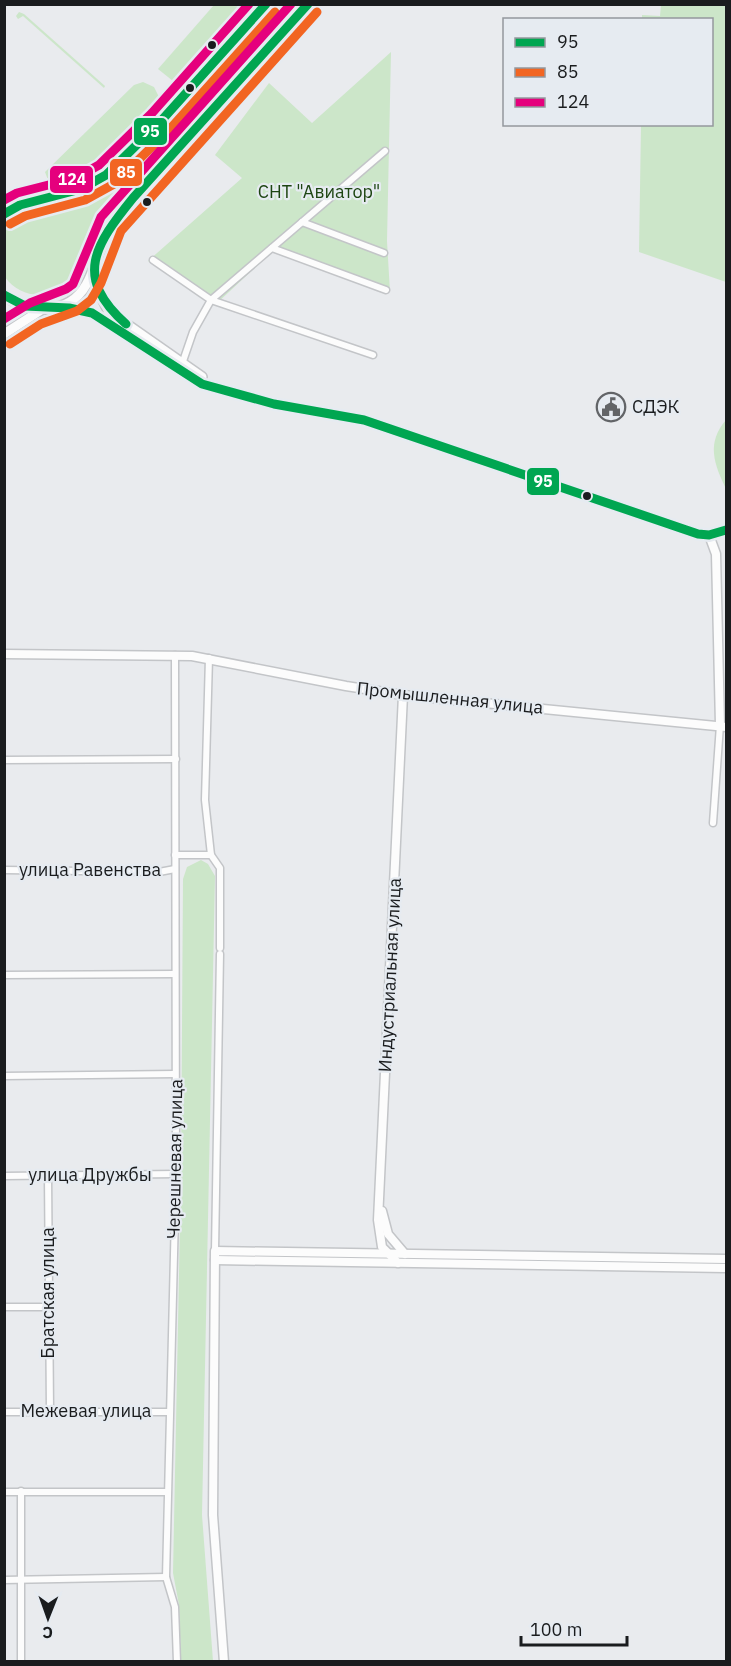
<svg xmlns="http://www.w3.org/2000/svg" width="731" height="1666" viewBox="0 0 731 1666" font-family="'IBM Plex Sans',sans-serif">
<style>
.green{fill:#cce6c9}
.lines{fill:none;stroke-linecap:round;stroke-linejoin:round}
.street-casing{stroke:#c3c5c8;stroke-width:9}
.secondary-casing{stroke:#c3c5c8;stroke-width:11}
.primary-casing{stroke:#c3c5c8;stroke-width:12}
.street{stroke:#fcfcfc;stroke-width:6}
.secondary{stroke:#fcfcfc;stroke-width:8}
.primary{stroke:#fcfcfc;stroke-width:9}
.bus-1-casing{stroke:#e6ebf1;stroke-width:14}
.bus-2-casing{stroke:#e6ebf1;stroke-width:14}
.bus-3-casing{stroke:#e6ebf1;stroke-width:14}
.bus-1{stroke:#00a651;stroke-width:9}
.bus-2{stroke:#f26522;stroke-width:9}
.bus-3{stroke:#e5007d;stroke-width:9}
.bus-dot{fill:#1a1c1e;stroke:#e6ebf1;stroke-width:2}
.labels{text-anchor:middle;stroke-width:4.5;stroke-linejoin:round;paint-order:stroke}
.park-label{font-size:18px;fill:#1d4512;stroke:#e6ebf1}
.poi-label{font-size:18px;fill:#1a1c1e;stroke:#e6ebf1;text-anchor:start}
.street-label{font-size:18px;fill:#1a1c1e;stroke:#e6ebf1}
.line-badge{stroke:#e6ebf1;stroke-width:2}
.badge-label{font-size:16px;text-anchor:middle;font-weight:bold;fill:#fff}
</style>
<rect width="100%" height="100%" fill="#e9ebee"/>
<!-- green -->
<g class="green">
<polygon points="214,5 251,7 178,85 158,69"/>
<path d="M 274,5 L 302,5 L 117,206 C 106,219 96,233 88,249 C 83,258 80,270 73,278 C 55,301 21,300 5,277 L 5,229 L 9,222 L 21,214 L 86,196 L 108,183 L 146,147 Z"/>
<polygon points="661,5 726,5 726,282 639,252 641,125 712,124 712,20 642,19 642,15 660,16"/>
<polygon points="19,12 24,14 105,86 104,88 23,16 18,19 16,16"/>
<polygon points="391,52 387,241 390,292 274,250 215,305 148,261 242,178 215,155 269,83 312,123"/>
<path d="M 143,82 L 154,87 L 162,103 C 123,140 104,168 48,180 L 45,172 L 134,85 Z"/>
<path d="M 726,420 L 726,489 C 714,464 706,443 726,420 Z"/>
<polygon points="201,860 208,864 215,876 202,1515 213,1661 181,1662 179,1605 173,1573 181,1175 183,879 187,867"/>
</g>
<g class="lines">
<!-- street casing -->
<g class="street-casing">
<g id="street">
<polyline points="302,222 384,253"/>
<polyline points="272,248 386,290"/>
<polyline points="153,260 211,300 373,355"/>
<polyline points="182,364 193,332 211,300 385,151"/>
<polyline points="175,655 176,1174 166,1577 175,1607 177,1662"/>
<polyline points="209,658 205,800 211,855 220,868 220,948"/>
<polyline points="4,760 176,759"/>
<polyline points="713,823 720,725"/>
<polyline points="175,855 211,855"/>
<polyline points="4,870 159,872 175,869"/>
<polyline points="4,975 175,974"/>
<polyline points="4,1076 175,1074"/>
<polyline points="4,1176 176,1174"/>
<polyline points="48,1176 50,1410"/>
<polyline points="215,1251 220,954"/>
<polyline points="4,1307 48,1307"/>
<polyline points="4,1412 168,1412"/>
<polyline points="21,1491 21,1662"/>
<polyline points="4,1492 167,1492"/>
<polyline points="4,1580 166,1577"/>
</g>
</g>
<!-- secondary casing -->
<g class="secondary-casing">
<g id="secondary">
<polyline points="709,535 716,554 720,725"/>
<polyline points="4,654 192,656 346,686 403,695 726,727"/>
<polyline points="382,1211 388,1234 405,1254"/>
<polyline points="215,1260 726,1268"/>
<polyline points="398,1263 382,1247 378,1220 403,695"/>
<polyline points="224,1662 213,1515 215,1251 726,1259"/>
</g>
</g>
<!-- primary casing -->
<g class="primary-casing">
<g id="primary">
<polyline points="263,8 279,14 285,30"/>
<polyline points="161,121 178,125 185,142"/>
<polyline points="4,214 20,205 81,189 106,175 161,121 266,4"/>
<polyline points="94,269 97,288 109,312 202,377"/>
<path d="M 4,295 C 28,315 69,315 86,285 C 97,267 99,245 111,224 L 308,4"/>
<polyline points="60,307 78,307 92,313 202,384 274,404 364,420 698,534 709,535 726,530"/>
<polyline points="4,334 41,310"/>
</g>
</g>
<!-- street -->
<use href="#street" class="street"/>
<!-- secondary -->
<use href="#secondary" class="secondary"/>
<!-- primary -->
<use href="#primary" class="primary"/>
<!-- bus-1 casing -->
<g class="bus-1-casing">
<g id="bus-1">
<polyline points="4,214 20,205 81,189 106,175 161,121 266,4"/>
<polyline points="4,295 25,306 69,308 92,313 202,384 274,404 364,420 698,534 709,535 726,530"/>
<path d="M 126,324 C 73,277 95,245 133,198 L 308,4"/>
</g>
</g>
<!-- bus-2 casing -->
<g class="bus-2-casing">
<g id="bus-2">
<polyline points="10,224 25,216 85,200 114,184 170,129 275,12"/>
<polyline points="10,344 41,324 77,311 91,300 101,283 121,231 317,12"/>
</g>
</g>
<!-- bus-3 casing -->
<g class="bus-3-casing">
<g id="bus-3">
<polyline points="4,200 17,193 76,178 99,165 152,113 249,4"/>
<polyline points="4,319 30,303 66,289 73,284 101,217 291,4"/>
</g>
</g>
<!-- bus-1 -->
<use href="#bus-1" class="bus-1"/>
<!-- bus-2 -->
<use href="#bus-2" class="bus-2"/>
<!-- bus-3 -->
<use href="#bus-3" class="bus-3"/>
</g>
<!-- icons -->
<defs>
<g id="civic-ring" transform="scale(1.5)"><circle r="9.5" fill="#e6ebf1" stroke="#626467" stroke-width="1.5"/><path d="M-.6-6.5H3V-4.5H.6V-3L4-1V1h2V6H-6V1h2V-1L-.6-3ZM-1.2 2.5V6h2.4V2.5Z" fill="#626467"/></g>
</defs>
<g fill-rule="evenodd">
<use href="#civic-ring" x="611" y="407"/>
</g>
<!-- markers -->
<g class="bus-dot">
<circle cx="212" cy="45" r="5"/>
<circle cx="190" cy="88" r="5"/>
<circle cx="147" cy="202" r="5"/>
<circle cx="587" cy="496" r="5"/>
</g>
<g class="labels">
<!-- park labels -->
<g class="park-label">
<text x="319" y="198">СНТ "Авиатор"</text>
</g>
<!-- poi labels -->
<g class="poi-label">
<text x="632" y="413">СДЭК</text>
</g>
<!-- street labels -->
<g class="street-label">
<text transform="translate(450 698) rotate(6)" y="6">Промышленная улица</text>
<text x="90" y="876">улица Равенства</text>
<text transform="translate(390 975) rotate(-87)" y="6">Индустриальная улица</text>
<text transform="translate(175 1159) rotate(-89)" y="6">Черешневая улица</text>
<text x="90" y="1181">улица Дружбы</text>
<text transform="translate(48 1293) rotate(-90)" y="6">Братская улица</text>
<text x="86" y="1417">Межевая улица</text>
</g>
</g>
<g class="line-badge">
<rect x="133" y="117" width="35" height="29" rx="6" fill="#00a651"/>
<rect x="109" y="158" width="34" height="29" rx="6" fill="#f26522"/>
<rect x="49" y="165" width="45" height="29" rx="6" fill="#e5007d"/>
<rect x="526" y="467" width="34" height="29" rx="6" fill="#00a651"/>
</g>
<g class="badge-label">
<text x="150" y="137">95</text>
<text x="126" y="178">85</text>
<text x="72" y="185">124</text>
<text x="543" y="487">95</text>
</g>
<!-- border -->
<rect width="731" height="1666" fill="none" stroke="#1a1c1e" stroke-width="12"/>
<!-- legend -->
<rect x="503" y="18" width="210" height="108" fill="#e6ebf1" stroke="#94989d" stroke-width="1.5"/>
<rect x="515" y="38" width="30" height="9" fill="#00a651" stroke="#94989d" stroke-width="1.5"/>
<text x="557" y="48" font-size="18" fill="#1a1c1e">95</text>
<rect x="515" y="68" width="30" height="9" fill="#f26522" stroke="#94989d" stroke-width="1.5"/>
<text x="557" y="78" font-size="18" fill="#1a1c1e">85</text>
<rect x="515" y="98" width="30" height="9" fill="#e5007d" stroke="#94989d" stroke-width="1.5"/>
<text x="557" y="108" font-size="18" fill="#1a1c1e">124</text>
<!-- north arrow -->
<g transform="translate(48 1618) rotate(181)" stroke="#e6ebf1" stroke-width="4.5" paint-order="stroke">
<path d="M0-4.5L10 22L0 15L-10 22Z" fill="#1a1c1e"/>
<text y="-9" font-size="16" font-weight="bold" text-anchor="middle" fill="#1a1c1e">С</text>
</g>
<!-- scale -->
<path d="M521 1636v9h106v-9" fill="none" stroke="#1a1c1e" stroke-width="3"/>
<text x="530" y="1636" font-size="18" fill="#1a1c1e" stroke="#e6ebf1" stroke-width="4.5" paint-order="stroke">100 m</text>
</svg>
